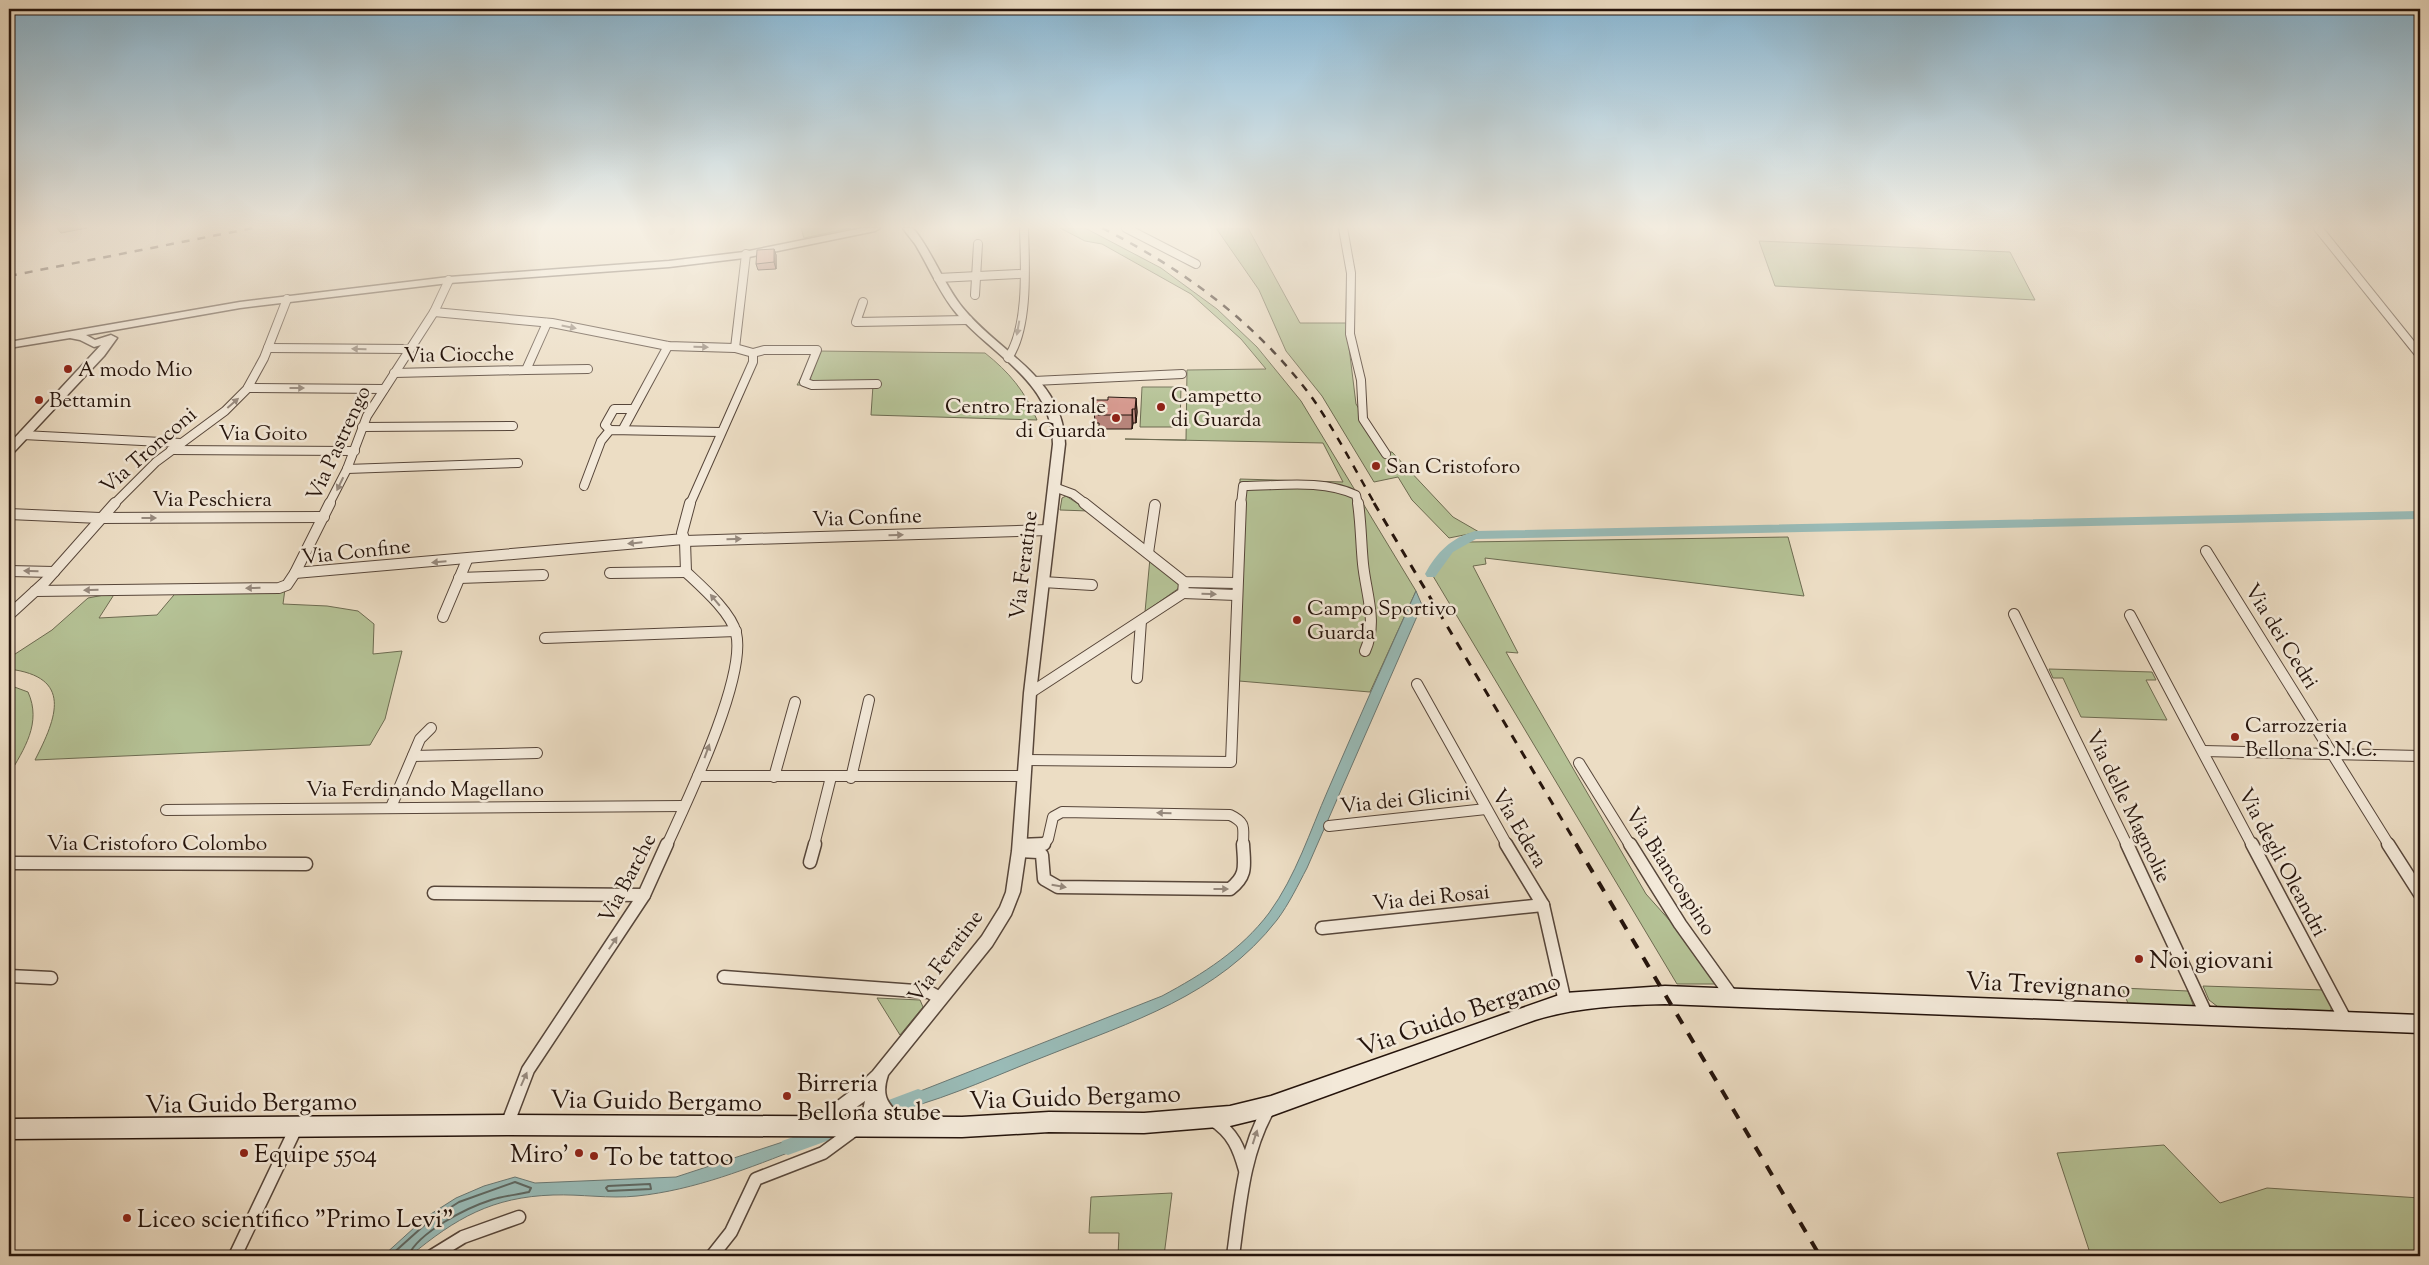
<svg xmlns="http://www.w3.org/2000/svg" width="2429" height="1265" viewBox="0 0 2429 1265" font-family="'Sorts Mill Goudy',serif">
<style>
.green{fill:#b5c296;stroke:#6d6b51}
.water{fill:#99bbb7;stroke:#6b7873}
.lines{fill:none;stroke-linecap:round;stroke-linejoin:round}
.shore{stroke:#5f6862;stroke-width:2}
.canal{fill:#99bbb7;fill-rule:evenodd}
.minor-far2-casing{stroke:#57463a;stroke-width:10}
.minor-far1-casing{stroke:#57463a;stroke-width:12}
.minor-casing{stroke:#57463a;stroke-width:15}
.tertiary-casing{stroke:#57463a;stroke-width:3}
.secondary-casing{stroke:#25140c;stroke-width:3}
.minor-far2{stroke:#f3e9d9;stroke-width:8}
.minor-far1{stroke:#f3e9d9;stroke-width:10}
.minor{stroke:#f3e9d9;stroke-width:12}
.tertiary{fill:#f3e9d9;fill-rule:evenodd}
.secondary{fill:#f3e9d9;fill-rule:evenodd}
.rail-far2{stroke:#25140c;stroke-width:2.5;stroke-dasharray:8 8;stroke-linecap:butt}
.rail-far1{stroke:#25140c;stroke-width:3;stroke-dasharray:9 9;stroke-linecap:butt}
.rail{stroke:#25140c;stroke-width:4;stroke-dasharray:11 11;stroke-linecap:butt}
.wall{fill:#b7847a;stroke:#25140c}
.shaded-wall{fill:#956b63;stroke:#25140c}
.building{fill:#d5998e;stroke:#25140c}
.oneway{fill:#96897d}
.poi-dot{fill:#8f2418;stroke:#f3e9d9;stroke-width:2}
.labels{text-anchor:middle;stroke-width:5;stroke-linejoin:round;paint-order:stroke}
.street-label{font-size:21px;fill:#25140c;stroke:#f3e9d9}
.poi-label{font-size:21px;fill:#25140c;stroke:#f3e9d9;text-anchor:start}
.near-poi-label{font-size:25px;fill:#25140c;stroke:#f3e9d9;text-anchor:start}
.near-street-label{font-size:25px;fill:#25140c;stroke:#f3e9d9}
</style>
<rect width="100%" height="100%" fill="#ecddc4"/>
<filter id="stains"><feTurbulence type="fractalNoise" baseFrequency=".004" numOctaves="4"/><feColorMatrix values="0 0 0 0 .2 0 0 0 0 .09 0 0 0 0 .02 0 0 0 .5 -.17"/></filter>
<radialGradient id="worn" r=".72"><stop offset=".6" stop-color="#630" stop-opacity="0"/><stop offset="1" stop-color="#630" stop-opacity=".3"/></radialGradient>
<!-- green -->
<g class="green">
<polygon points="801,228 851,228 804,238"/>
<polygon points="1060,228 1085,228 1161,268 1217,309 1257,347 1301,401 1416,591 1370,692 1239,681 1240,479 1343,482 1323,443 1125,439 1186,440 1187,370 1266,369 1241,339 1191,294 1102,244 1085,241"/>
<polygon points="1216,228 1248,228 1300,323 1346,323 1356,404 1386,452 1392,452 1453,517 1479,532 1449,538 1412,500 1398,477 1374,482 1322,396 1286,351 1259,290"/>
<polygon points="1759,241 2010,252 2035,300 1775,286"/>
<path d="M 817,351 L 985,353 C 1009,372 1025,391 1037,420 L 871,415 L 873,385 L 797,385 Z"/>
<polygon points="1142,387 1181,387 1180,427 1140,427"/>
<polygon points="1066,496 1089,511 1060,510 1062,498"/>
<path d="M 1788,537 L 1804,596 L 1485,558 L 1486,564 L 1473,566 L 1518,653 L 1506,652 L 1524,684 L 1646,894 L 1680,932 L 1715,984 L 1677,984 L 1433,576 C 1442,561 1449,547 1467,542 Z"/>
<polygon points="1150,558 1179,582 1179,588 1145,612"/>
<path d="M 179,589 L 285,589 L 283,604 L 327,606 L 358,611 L 374,624 L 373,654 L 402,651 L 385,719 L 370,745 L 35,760 C 57,717 73,677 9,669 L 9,658 L 52,630 L 88,598 L 115,593 L 99,618 L 157,615 Z"/>
<polygon points="2049,669 2152,672 2156,680 2146,680 2167,720 2081,717 2063,678 2053,678"/>
<path d="M 9,685 L 28,692 C 42,723 24,749 9,775 Z"/>
<polygon points="2203,986 2324,990 2332,1006 2329,1015 2222,1010 2209,1000"/>
<polygon points="2122,988 2188,991 2195,1010 2129,1006"/>
<polygon points="877,998 920,1000 923,1007 900,1035"/>
<polygon points="2164,1145 2220,1203 2267,1188 2420,1198 2420,1256 2091,1256 2057,1153"/>
<polygon points="1172,1193 1164,1256 1118,1256 1119,1233 1089,1233 1091,1197"/>
</g>
<!-- water -->
<g class="water">
<path d="M 1416,591 L 1422,605 L 1307,868 C 1298,885 1289,904 1277,920 C 1218,996 1131,1022 1046,1056 C 999,1074 953,1096 904,1109 L 900,1099 L 1162,996 C 1203,974 1241,950 1269,913 C 1296,876 1310,831 1328,790 C 1357,723 1386,657 1416,591 Z"/>
<path d="M 801,1136 L 803,1147 C 749,1168 695,1190 637,1196 C 609,1199 581,1194 553,1195 C 492,1197 456,1218 410,1256 L 383,1256 L 426,1217 L 456,1198 L 484,1186 L 515,1177 L 535,1183 L 676,1177 Z"/>
</g>
<g class="lines">
<!-- shore -->
<g class="shore">
<polygon points="650,1184 651,1189 608,1191 606,1188 608,1186"/>
<path d="M 390,1256 L 429,1221 L 459,1202 L 515,1182 L 531,1188 L 529,1192 C 516,1195 503,1196 491,1200 C 466,1208 419,1232 408,1256"/>
</g>
<!-- canal -->
<g class="canal">
<path d="M 2420,511 L 2420,519 L 1476,539 L 1453,552 L 1435,577 L 1427,577 L 1425,574 C 1437,552 1451,538 1475,531 Z"/>
<polygon points="918,1089 924,1091 926,1097 924,1103 876,1121 870,1119 868,1113 870,1107"/>
<polygon points="832,1123 838,1125 840,1131 838,1137 788,1155 782,1153 780,1147 782,1141"/>
</g>
<!-- minor-far2 casing -->
<g class="minor-far2-casing">
<g id="minor-far2">
<polyline points="1126,228 1196,264"/>
<polyline points="1343,228 1351,273 1350,334 1361,380 1363,419 1386,454"/>
<polyline points="2318,228 2420,355"/>
<polyline points="938,278 1019,274"/>
<polyline points="975,295 978,244"/>
<polyline points="863,302 856,322 968,320"/>
<polyline points="434,312 552,323 668,346 735,348 753,353 764,350 817,350 804,382 812,385 877,384"/>
<polyline points="268,348 408,349"/>
<polyline points="735,348 746,254"/>
<path d="M 1008,358 C 1029,327 1025,265 1024,228"/>
<polyline points="526,370 588,369"/>
<polyline points="394,373 526,370 547,323"/>
<polyline points="1034,381 1182,374"/>
<polyline points="248,388 384,389"/>
<polyline points="362,427 513,426"/>
<polyline points="623,429 668,346"/>
<polyline points="610,430 605,425 614,409 633,409"/>
<polyline points="23,435 181,443"/>
<polyline points="171,450 355,451"/>
<polyline points="347,469 518,463"/>
<polyline points="584,486 601,441 610,430 720,432"/>
<polyline points="1054,487 1073,494 1086,504"/>
<polyline points="114,504 156,462 225,411 247,389 264,358 287,299"/>
<polyline points="329,504 347,469 367,416 434,312 449,280"/>
<polyline points="690,504 753,362 753,353"/>
<path d="M 1241,504 L 1243,486 C 1279,486 1322,479 1356,495 L 1358,504"/>
</g>
</g>
<!-- minor-far1 casing -->
<g class="minor-far1-casing">
<g id="minor-far1">
<polyline points="1084,503 1184,582 1237,583"/>
<path d="M 1358,503 C 1361,523 1361,544 1363,564 C 1366,594 1378,622 1365,651"/>
<polyline points="9,514 100,518 324,517"/>
<polyline points="685,541 1049,530"/>
<polyline points="2206,551 2389,845"/>
<polyline points="1148,553 1155,505"/>
<polyline points="9,571 54,572"/>
<polyline points="295,573 684,539"/>
<polyline points="610,573 686,572"/>
<polyline points="459,578 543,575"/>
<polyline points="1043,582 1092,585"/>
<polyline points="35,591 279,588 287,585 295,573 330,503"/>
<polyline points="1183,593 1236,595"/>
<polyline points="2014,614 2127,845"/>
<polyline points="9,615 45,582 115,503"/>
<polyline points="2130,615 2252,845"/>
<polyline points="443,617 467,560"/>
<polyline points="545,638 736,631"/>
<polyline points="1137,678 1141,621"/>
<polyline points="1417,684 1507,845"/>
<polyline points="1030,693 1183,593 1184,582"/>
<polyline points="2204,751 2420,756"/>
<polyline points="413,756 537,753"/>
<polyline points="1025,760 1231,762 1241,503"/>
<polyline points="1579,763 1630,845"/>
<polyline points="698,776 1024,776"/>
<polyline points="774,777 795,702"/>
<polyline points="851,778 869,700"/>
<polyline points="391,807 420,739 431,728"/>
<polyline points="166,810 684,806"/>
<polyline points="1329,826 1486,809"/>
<path d="M 667,845 C 687,801 747,677 736,633 C 731,612 702,587 686,572 L 685,541 L 682,533 L 690,503"/>
<polyline points="814,845 831,777"/>
<path d="M 1025,845 L 1044,844 L 1048,839 L 1053,817 L 1062,812 L 1230,815 C 1247,823 1243,828 1243,845"/>
</g>
</g>
<!-- minor casing -->
<g class="minor-casing">
<g id="minor">
<polyline points="1506,844 1543,905 1565,1002"/>
<polyline points="1630,844 1680,924 1733,998"/>
<polyline points="2127,844 2207,1016"/>
<polyline points="2252,844 2346,1021"/>
<polyline points="2388,844 2420,894"/>
<polyline points="1019,845 1044,844"/>
<path d="M 1019,851 L 1038,852 L 1042,855 L 1044,879 L 1058,887 L 1230,889 C 1248,875 1244,865 1243,844"/>
<polyline points="810,862 815,844"/>
<polyline points="9,863 306,864"/>
<polyline points="434,893 644,895"/>
<polyline points="1322,928 1543,905"/>
<polyline points="9,976 51,978"/>
<polyline points="724,977 929,992 940,998"/>
<path d="M 1213,1120 C 1233,1133 1239,1148 1245,1170"/>
<polyline points="507,1125 528,1070 644,895 667,844"/>
<polyline points="235,1256 296,1128"/>
<polyline points="432,1256 463,1237 519,1217"/>
<polyline points="712,1256 731,1232 756,1179 823,1153 857,1128"/>
<path d="M 1233,1256 C 1240,1205 1243,1154 1269,1108"/>
</g>
</g>
<!-- tertiary casing -->
<g class="tertiary-casing">
<g id="tertiary">
<polygon points="863,228 880,228 875,231 744,258 669,267 449,283 240,308 86,335 95,340 111,335 117,338 104,356 13,453 9,454 9,444 101,345 94,347 80,340 70,338 9,348 9,342 240,302 449,277 669,261 744,252"/>
<path d="M 903,228 L 912,228 L 916,232 C 934,256 944,284 962,307 C 999,353 1063,377 1065,444 L 1036,693 L 1026,851 L 1020,892 L 1011,915 L 992,946 L 888,1075 C 878,1105 897,1105 906,1127 L 904,1133 L 898,1135 L 892,1133 L 878,1116 L 873,1134 L 867,1136 L 861,1134 L 859,1128 L 865,1101 L 817,1135 L 811,1133 L 809,1127 L 811,1121 L 856,1087 L 873,1071 L 982,936 L 1000,907 L 1006,892 L 1012,851 L 1024,693 L 1053,444 C 1052,381 993,356 957,314 C 940,294 931,271 918,249 C 914,241 907,235 903,228 Z"/>
</g>
</g>
<!-- secondary casing -->
<g class="secondary-casing">
<path id="secondary" d="M 1665,986 L 2420,1015 L 2420,1033 L 1665,1004 C 1621,1005 1577,1007 1535,1020 L 1271,1116 L 1230,1126 L 1144,1133 L 1049,1132 L 962,1137 L 507,1135 L 9,1139 L 9,1119 L 507,1115 L 962,1117 L 1049,1112 L 1144,1113 L 1230,1106 L 1271,1096 L 1565,993 Z"/>
</g>
<!-- minor-far2 -->
<use href="#minor-far2" class="minor-far2"/>
<!-- minor-far1 -->
<use href="#minor-far1" class="minor-far1"/>
<!-- minor -->
<use href="#minor" class="minor"/>
<!-- tertiary -->
<use href="#tertiary" class="tertiary"/>
<!-- secondary -->
<use href="#secondary" class="secondary"/>
<!-- rail-far2 -->
<g class="rail-far2">
<path d="M 1102,228 C 1185,270 1258,324 1313,399 C 1336,432 1355,470 1375,504"/>
<polyline points="9,276 253,228"/>
</g>
<!-- rail-far1 -->
<polyline class="rail-far1" points="1374,503 1577,845"/>
<!-- rail -->
<polyline class="rail" points="1576,844 1820,1256"/>
</g>
<!-- wall -->
<g class="wall">
<polygon points="774,249 776,255 776,269 758,270 756,264"/>
<polygon points="1136,398 1137,412 1136,423 1133,423 1132,429 1099,429 1099,423 1095,423 1094,409 1108,400"/>
</g>
<!-- shaded-wall -->
<g class="shaded-wall">
<polygon points="57,228 87,228 61,233"/>
<polygon points="774,249 776,255 776,269 774,262"/>
<polygon points="1136,398 1137,412 1136,423 1135,409"/>
<polygon points="1132,409 1133,423 1132,429"/>
</g>
<!-- building -->
<g class="building">
<polygon points="774,249 774,262 756,264 757,250"/>
<polygon points="1108,397 1136,398 1135,409 1132,409 1132,415 1098,415 1099,409 1094,409 1095,400 1108,400"/>
</g>
<!-- one-way arrows -->
<defs><path id="oneway-solid" d="M-6-.8H1V-3.2L6.5 0L1 3.2V.8H-6Z" transform="scale(1.25)"/></defs>
<g class="oneway">
<use href="#oneway-solid" transform="translate(569 327) rotate(11)"/>
<use href="#oneway-solid" transform="translate(1018 328) rotate(100)"/>
<use href="#oneway-solid" transform="translate(701 347) rotate(1)"/>
<use href="#oneway-solid" transform="translate(359 349) rotate(-179)"/>
<use href="#oneway-solid" transform="translate(297 388)"/>
<use href="#oneway-solid" transform="translate(233 403) rotate(-41)"/>
<use href="#oneway-solid" transform="translate(340 484) rotate(116)"/>
<use href="#oneway-solid" transform="translate(149 518)"/>
<use href="#oneway-solid" transform="translate(896 535) rotate(-2)"/>
<use href="#oneway-solid" transform="translate(734 539) rotate(-2)"/>
<use href="#oneway-solid" transform="translate(635 543) rotate(174)"/>
<use href="#oneway-solid" transform="translate(439 562) rotate(175)"/>
<use href="#oneway-solid" transform="translate(31 571) rotate(-179)"/>
<use href="#oneway-solid" transform="translate(253 588) rotate(179)"/>
<use href="#oneway-solid" transform="translate(91 590) rotate(179)"/>
<use href="#oneway-solid" transform="translate(1209 594) rotate(2)"/>
<use href="#oneway-solid" transform="translate(715 600) rotate(-130)"/>
<use href="#oneway-solid" transform="translate(707 751) rotate(-70)"/>
<use href="#oneway-solid" transform="translate(1164 813) rotate(-179)"/>
<use href="#oneway-solid" transform="translate(1059 886) rotate(10)"/>
<use href="#oneway-solid" transform="translate(1221 889)"/>
<use href="#oneway-solid" transform="translate(613 943) rotate(-56)"/>
<use href="#oneway-solid" transform="translate(524 1079) rotate(-66)"/>
<use href="#oneway-solid" transform="translate(1255 1137) rotate(-72)"/>
</g>
<!-- sky -->
<linearGradient id="sky" x2="0" y2="1"><stop stop-color="#88b7d4"/><stop offset="0.56" stop-color="#f6f0e4"/><stop offset="1" stop-color="#f6f0e4" stop-opacity="0"/></linearGradient>
<rect width="2429" height="405" fill="url(#sky)"/>
<!-- markers -->
<g class="poi-dot">
<circle cx="68" cy="369" r="5"/>
<circle cx="39" cy="400" r="5"/>
<circle cx="1161" cy="407" r="5"/>
<circle cx="1116" cy="418" r="5"/>
<circle cx="1376" cy="466" r="5"/>
<circle cx="1297" cy="620" r="5"/>
<circle cx="2235" cy="737" r="5"/>
<circle cx="2139" cy="959" r="5"/>
<circle cx="787" cy="1096" r="5"/>
<circle cx="244" cy="1153" r="5"/>
<circle cx="579" cy="1153" r="5"/>
<circle cx="594" cy="1156" r="5"/>
<circle cx="127" cy="1218" r="5"/>
</g>
<g class="labels">
<!-- street labels -->
<g class="street-label">
<text transform="translate(459 354) rotate(-1)" y="7">Via Ciocche</text>
<text x="263" y="440">Via Goito</text>
<text transform="translate(338 443) rotate(-65)" y="7">Via Pastrengo</text>
<text transform="translate(148 450) rotate(-41)" y="7">Via Tronconi</text>
<text x="212" y="506">Via Peschiera</text>
<text transform="translate(867 517) rotate(-2)" y="7">Via Confine</text>
<text transform="translate(356 551) rotate(-6)" y="7">Via Confine</text>
<text transform="translate(1023 565) rotate(-83)" y="7">Via Feratine</text>
<text transform="translate(2282 636) rotate(58)" y="7">Via dei Cedri</text>
<text x="425" y="796">Via Ferdinando Magellano</text>
<text transform="translate(1405 799) rotate(-6)" y="7">Via dei Glicini</text>
<text transform="translate(2129 806) rotate(64)" y="7">Via delle Magnolie</text>
<text transform="translate(1520 828) rotate(59)" y="7">Via Edera</text>
<text x="157" y="850">Via Cristoforo Colombo</text>
<text transform="translate(2283 862) rotate(62)" y="7">Via degli Oleandri</text>
<text transform="translate(1671 871) rotate(57)" y="7">Via Biancospino</text>
<text transform="translate(627 878) rotate(-62)" y="7">Via Barche</text>
<text transform="translate(1431 897) rotate(-6)" y="7">Via dei Rosai</text>
<text transform="translate(945 956) rotate(-53)" y="7">Via Feratine</text>
</g>
<!-- poi labels -->
<g class="poi-label">
<text x="78" y="376">A modo Mio</text>
<text x="1171" y="402">Campetto<tspan x="1171" dy="24">di Guarda</tspan></text>
<text x="49" y="407">Bettamin</text>
<text x="1106" y="413" text-anchor="end">Centro Frazionale<tspan x="1106" dy="24">di Guarda</tspan></text>
<text x="1386" y="473">San Cristoforo</text>
<text x="1307" y="615">Campo Sportivo<tspan x="1307" dy="24">Guarda</tspan></text>
<text x="2245" y="732">Carrozzeria<tspan x="2245" dy="24">Bellona S.N.C.</tspan></text>
</g>
<!-- near-poi labels -->
<g class="near-poi-label">
<text x="2149" y="968">Noi giovani</text>
<text x="797" y="1091">Birreria<tspan x="797" dy="29">Bellona stube</tspan></text>
<text x="254" y="1162">Equipe 5504</text>
<text x="569" y="1162" text-anchor="end">Miro'</text>
<text x="604" y="1165">To be tattoo</text>
<text x="137" y="1227">Liceo scientifico "Primo Levi"</text>
</g>
<!-- near-street labels -->
<g class="near-street-label">
<text transform="translate(2048 984) rotate(3)" y="9">Via Trevignano</text>
<text transform="translate(1459 1013) rotate(-19)" y="9">Via Guido Bergamo</text>
<text transform="translate(1075 1096) rotate(-2)" y="9">Via Guido Bergamo</text>
<text transform="translate(656 1100) rotate(1)" y="9">Via Guido Bergamo</text>
<text transform="translate(251 1102) rotate(-1)" y="9">Via Guido Bergamo</text>
</g>
</g>
<!-- margin -->
<rect width="2429" height="1265" fill="none" stroke="#ecddc4" stroke-width="30"/>
<rect x="10" y="10" width="2409" height="1245" fill="none" stroke="#25140c" stroke-width="2.5"/>
<rect x="15" y="15" width="2399" height="1235" fill="none" stroke="#25140c"/>
<rect width="100%" height="100%" filter="url(#stains)"/>
<rect width="100%" height="100%" fill="url(#worn)"/>
</svg>
